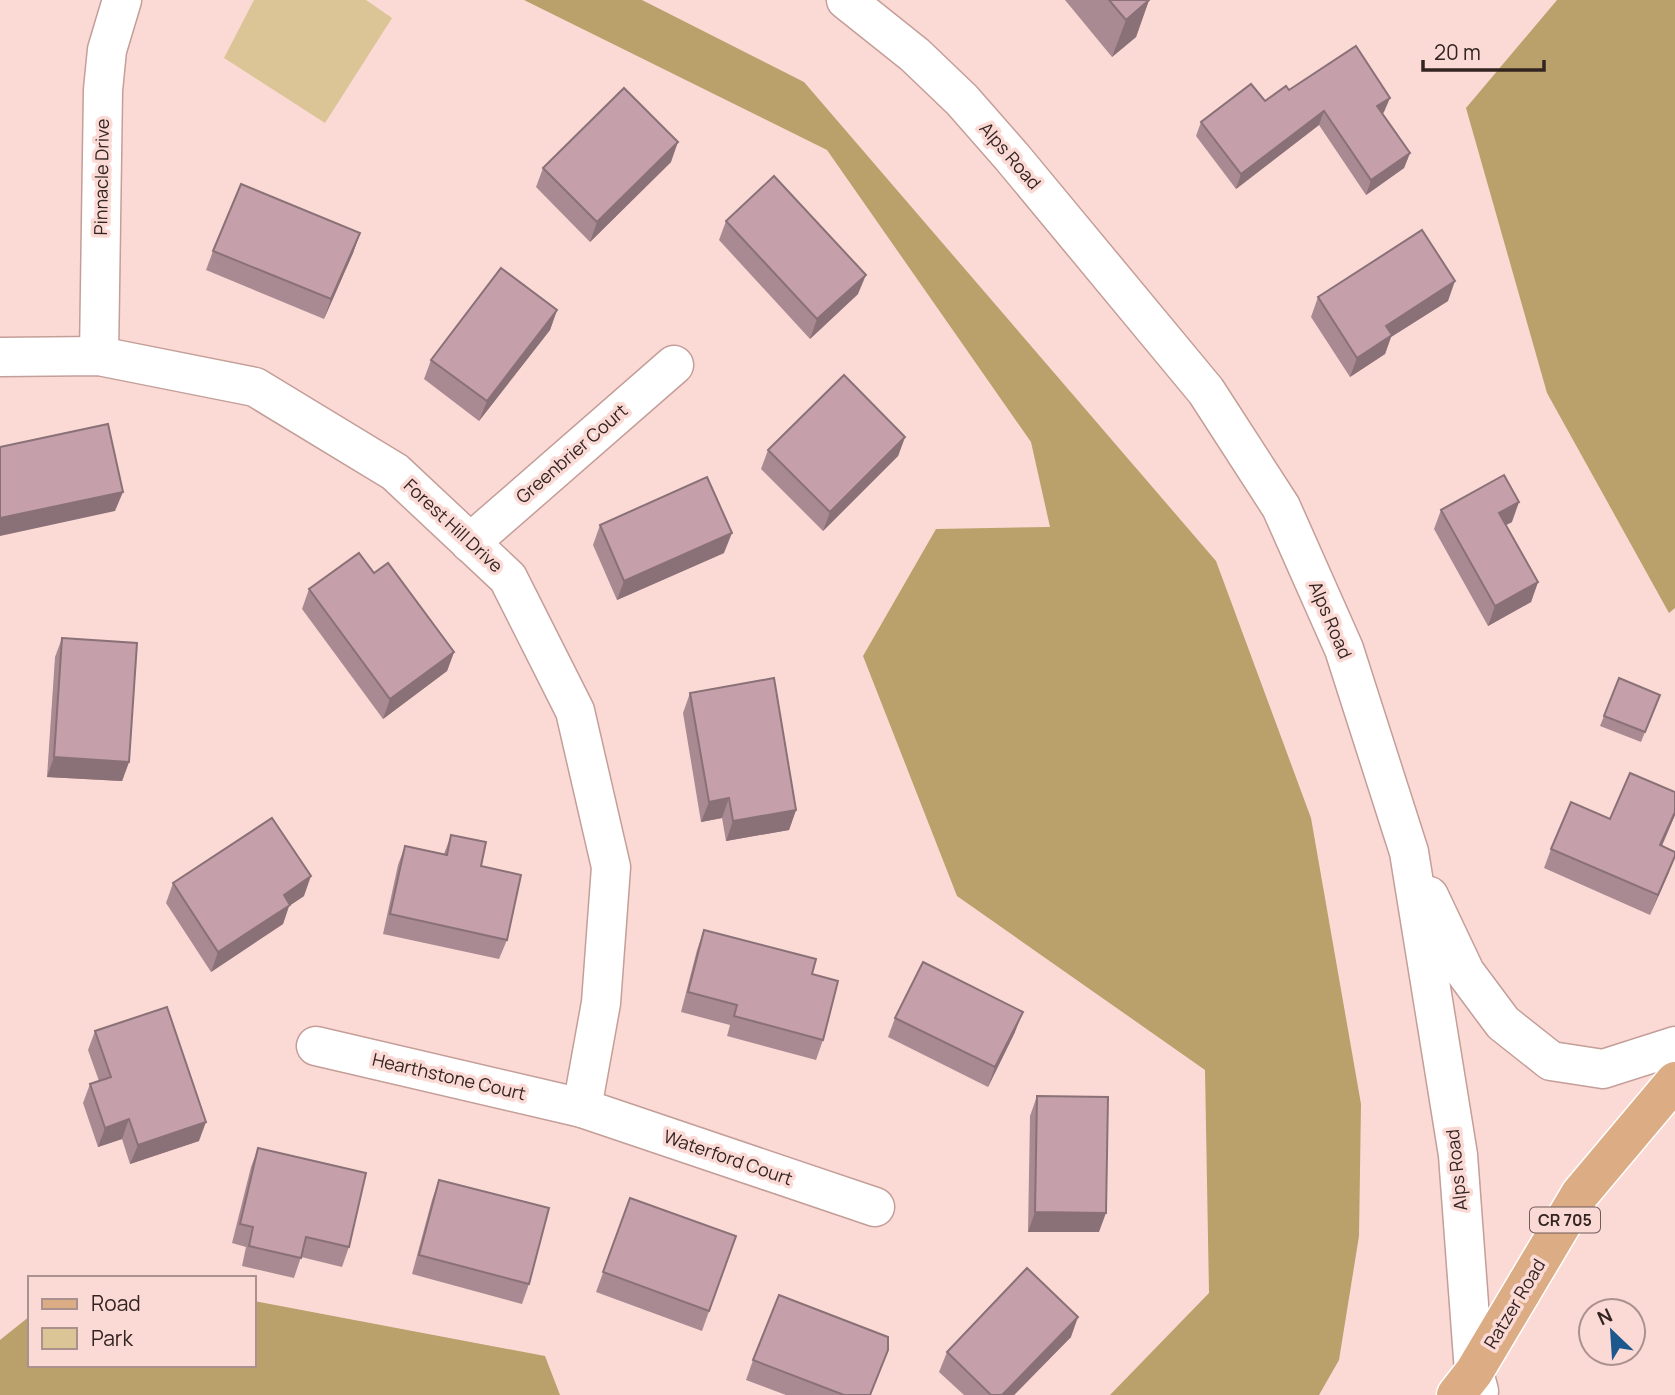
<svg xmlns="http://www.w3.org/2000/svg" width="1675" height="1395" viewBox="0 0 1675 1395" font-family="Manrope,sans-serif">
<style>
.green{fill:#dbc495}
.forest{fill:#baa06a}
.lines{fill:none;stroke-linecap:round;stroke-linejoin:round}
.minor-casing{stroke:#c49e98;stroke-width:41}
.secondary-casing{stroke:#c49e98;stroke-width:41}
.primary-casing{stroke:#fff;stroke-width:41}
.minor{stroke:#fff;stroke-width:38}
.secondary{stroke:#fff;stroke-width:38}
.primary{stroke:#dcac85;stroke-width:38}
.wall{fill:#a98a92}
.shaded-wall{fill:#8a7077}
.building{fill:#c5a0aa;stroke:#8a7077;stroke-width:2}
.labels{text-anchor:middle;stroke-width:7;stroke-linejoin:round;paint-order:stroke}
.shield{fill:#fbdad5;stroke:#6f5b58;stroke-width:2}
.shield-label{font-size:16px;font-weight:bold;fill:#332422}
.street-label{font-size:18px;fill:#332422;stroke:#fbdad5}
</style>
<rect width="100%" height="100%" fill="#fbdad5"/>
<!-- green -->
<polygon class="green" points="254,0 366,0 392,18 325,123 224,58"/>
<!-- forest -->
<g class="forest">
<polygon points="524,0 642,0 804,82 1216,561 1311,818 1361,1104 1359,1236 1339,1360 1319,1395 1110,1395 1209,1293 1205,1070 957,896 863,656 936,529 1050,527 1031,442 827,150"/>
<polygon points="1557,0 1675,0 1675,608 1669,613 1547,393 1466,108"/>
<polygon points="254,1301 545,1356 560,1395 0,1395 0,1340 30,1316 30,1365 254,1365"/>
</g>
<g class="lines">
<!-- minor casing -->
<g class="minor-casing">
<g id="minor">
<polyline points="99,356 103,90 107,50 122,0"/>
<polyline points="0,357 99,356 255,387 395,472 508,578 575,711 611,867 601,1003 582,1108"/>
<polyline points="470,543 674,365"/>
<polyline points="316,1046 582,1108 875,1207"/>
</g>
</g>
<!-- secondary casing -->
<g class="secondary-casing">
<g id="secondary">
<polyline points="846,0 915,55 962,100 1012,157 1206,391 1281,507 1344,649 1409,852 1458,1155 1474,1372 1479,1391"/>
<polyline points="1429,896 1465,972 1503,1023 1551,1061 1603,1069 1675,1046"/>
</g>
</g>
<!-- primary casing -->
<g class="primary-casing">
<polyline id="primary" points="1456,1395 1474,1372 1580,1194 1675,1081"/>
</g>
<!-- minor -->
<use href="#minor" class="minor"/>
<!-- secondary -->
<use href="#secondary" class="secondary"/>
<!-- primary -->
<use href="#primary" class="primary"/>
</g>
<!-- wall -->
<g class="wall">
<polygon points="1065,0 1149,0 1136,37 1112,57"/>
<polygon points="1289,90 1384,112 1382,114 1410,153 1404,168 1366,195 1319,125 1236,189 1196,136 1201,122 1265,101"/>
<polygon points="671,162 590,242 536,187 543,168"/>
<polygon points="726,221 858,294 810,339 719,240"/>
<polygon points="360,233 353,253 324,319 206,270 213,251"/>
<polygon points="1318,297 1448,301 1391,337 1385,354 1350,377 1311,317"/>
<polygon points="557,310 550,330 479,421 424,379 431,360"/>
<polygon points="905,437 898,456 823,531 761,469 768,450"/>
<polygon points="1441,510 1512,522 1506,525 1538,582 1531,602 1488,626 1434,529"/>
<polygon points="600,525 724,553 617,600 593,545"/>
<polygon points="374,573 454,652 447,671 383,719 302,609 309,589"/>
<polygon points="62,638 129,762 122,781 47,777 55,657"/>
<polygon points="1619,678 1660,695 1641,742 1600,726"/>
<polygon points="690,693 796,810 789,830 726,841 722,818 701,822 683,713"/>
<polygon points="1675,815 1662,846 1669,872 1650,915 1544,868 1551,849 1610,819"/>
<polygon points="451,835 481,866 507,940 499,959 383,934 398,865 405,846 444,854"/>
<polygon points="173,883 304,896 289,906 283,924 211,972 166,903"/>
<polygon points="704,930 812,974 823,1040 816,1060 727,1036 730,1025 681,1012 697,950"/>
<polygon points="895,1018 1015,1032 988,1087 888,1037"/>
<polygon points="95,1031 199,1141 130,1164 122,1139 98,1147 83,1103 90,1084 99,1081 88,1050"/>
<polygon points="1037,1096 1099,1232 1028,1232 1030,1116"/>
<polygon points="258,1148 349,1247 342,1267 301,1257 294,1278 242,1266 246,1247 232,1243 251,1167"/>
<polygon points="439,1180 529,1284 522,1304 412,1274 432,1200"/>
<polygon points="630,1198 736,1236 702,1331 596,1292"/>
<polygon points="1071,1337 1014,1395 964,1395 939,1372 947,1352"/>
<polygon points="753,1360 871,1395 786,1395 746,1380"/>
</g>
<!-- shaded-wall -->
<g class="shaded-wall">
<polygon points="1149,0 1136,37 1112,57 1126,20"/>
<polygon points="1390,98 1384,112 1372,121 1377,106"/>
<polygon points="1324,111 1319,125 1236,189 1241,174"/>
<polygon points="678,142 671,162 590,242 597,222"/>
<polygon points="1410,153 1404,168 1366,195 1371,180"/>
<polygon points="360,233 353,253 324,319 331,299"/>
<polygon points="866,275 858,294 810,339 817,319"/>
<polygon points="1455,281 1448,301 1391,337 1385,354 1350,377 1357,358 1386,326"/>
<polygon points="557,310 550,330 479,421 487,401"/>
<polygon points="905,437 898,456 823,531 830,512"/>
<polygon points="123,492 115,511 0,536 0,518"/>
<polygon points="1519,502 1512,522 1492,532 1499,513"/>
<polygon points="732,533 724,553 617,600 624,581"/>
<polygon points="1538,582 1531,602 1488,626 1495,606"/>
<polygon points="454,652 447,671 383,719 390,699"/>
<polygon points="54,757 129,762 122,781 47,777"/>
<polygon points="729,798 722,818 701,822 709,802"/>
<polygon points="796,810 789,830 726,841 733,821"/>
<polygon points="1675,812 1675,815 1653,865 1660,845"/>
<polygon points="1675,856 1669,872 1650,915 1658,895"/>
<polygon points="311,876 304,896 289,906 283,924 211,972 218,952 284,895"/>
<polygon points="1023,1012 1015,1032 988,1087 995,1067"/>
<polygon points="129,1119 122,1139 98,1147 105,1128"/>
<polygon points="206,1122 199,1141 130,1164 138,1145"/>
<polygon points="1035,1212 1106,1213 1099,1232 1028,1232"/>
<polygon points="1078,1317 1071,1337 1014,1395 1002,1395"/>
</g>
<!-- building -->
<g class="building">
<polygon points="1109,0 1149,0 1126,20"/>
<polygon points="1356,46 1390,98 1377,106 1410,153 1371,180 1324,111 1241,174 1201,122 1251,84 1265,101 1286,86 1289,90"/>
<polygon points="624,88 678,142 597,222 543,168"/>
<polygon points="774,176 866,275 817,319 726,221"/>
<polygon points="241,184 360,233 331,299 213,251"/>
<polygon points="1422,230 1455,281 1386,326 1392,335 1357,358 1318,297"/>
<polygon points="501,268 557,310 487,401 431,360"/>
<polygon points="844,375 905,437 830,512 768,450"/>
<polygon points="108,424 123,492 0,518 0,447"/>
<polygon points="1504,475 1519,502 1499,513 1538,582 1495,606 1441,510"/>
<polygon points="707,477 732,533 624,581 600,525"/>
<polygon points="359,553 374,573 388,563 454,652 390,699 309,589"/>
<polygon points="62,638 137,643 129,762 54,757"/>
<polygon points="774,678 796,810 733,821 729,798 709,802 690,693"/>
<polygon points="1619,678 1660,695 1645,732 1604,716"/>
<polygon points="1630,773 1675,792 1675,812 1660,845 1675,852 1675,856 1658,895 1551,849 1571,802 1610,819"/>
<polygon points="272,818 311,876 284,895 290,905 218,952 173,883"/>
<polygon points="451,835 486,842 481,866 521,875 507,940 390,914 405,846 447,855"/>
<polygon points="704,930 816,959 812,974 838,981 823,1040 734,1016 737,1005 688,992"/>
<polygon points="923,962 1023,1012 995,1067 895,1018"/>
<polygon points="167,1007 206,1122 138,1145 129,1119 105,1128 90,1084 111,1077 95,1031"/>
<polygon points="1037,1096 1108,1097 1106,1213 1035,1212"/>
<polygon points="258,1148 366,1173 349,1247 306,1237 301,1258 249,1246 253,1227 240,1224"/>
<polygon points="439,1180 549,1208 529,1284 419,1255"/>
<polygon points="630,1198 736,1236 709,1311 603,1272"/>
<polygon points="1027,1268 1078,1317 1002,1395 991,1395 947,1352"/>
<polygon points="779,1295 888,1337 888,1350 870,1395 844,1395 753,1360"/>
</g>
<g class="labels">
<!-- shield labels -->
<rect class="shield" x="1530" y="1207.5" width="70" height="25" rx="5"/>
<g class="shield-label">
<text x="1565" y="1226">CR 705</text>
</g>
<!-- street labels -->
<g class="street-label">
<text transform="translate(1010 156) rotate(49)" y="6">Alps Road</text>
<text transform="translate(102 177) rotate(-89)" y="6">Pinnacle Drive</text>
<text transform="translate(572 454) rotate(-41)" y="6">Greenbrier Court</text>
<text transform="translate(453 526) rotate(43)" y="6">Forest Hill Drive</text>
<text transform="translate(1330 620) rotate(67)" y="6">Alps Road</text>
<text transform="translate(449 1077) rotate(13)" y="6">Hearthstone Court</text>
<text transform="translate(728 1158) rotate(19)" y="6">Waterford Court</text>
<text transform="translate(1457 1170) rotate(-96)" y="6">Alps Road</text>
<text transform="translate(1515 1304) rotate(-59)" y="6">Ratzer Road</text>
</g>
</g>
<!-- legend -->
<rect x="28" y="1276" width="228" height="91" fill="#fbdad5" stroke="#ab918d" stroke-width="2"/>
<rect x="42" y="1299" width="35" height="10" fill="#dcac85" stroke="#ab918d" stroke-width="2"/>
<text x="91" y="1311" font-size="21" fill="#332422">Road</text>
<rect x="42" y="1328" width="35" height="21" fill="#dbc495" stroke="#ab918d" stroke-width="2"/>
<text x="91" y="1346" font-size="21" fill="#332422">Park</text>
<!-- north arrow -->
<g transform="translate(1612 1332) rotate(335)"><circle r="33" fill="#fbdad5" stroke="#ab918d" stroke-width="2"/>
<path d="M0-5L12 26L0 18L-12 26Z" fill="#1c588e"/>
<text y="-10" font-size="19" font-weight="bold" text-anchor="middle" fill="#332422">N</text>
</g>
<!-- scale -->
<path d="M1423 60v10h121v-10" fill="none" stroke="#332422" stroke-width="3.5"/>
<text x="1434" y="60" font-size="21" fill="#332422" stroke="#fbdad5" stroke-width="5" paint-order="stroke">20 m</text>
</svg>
